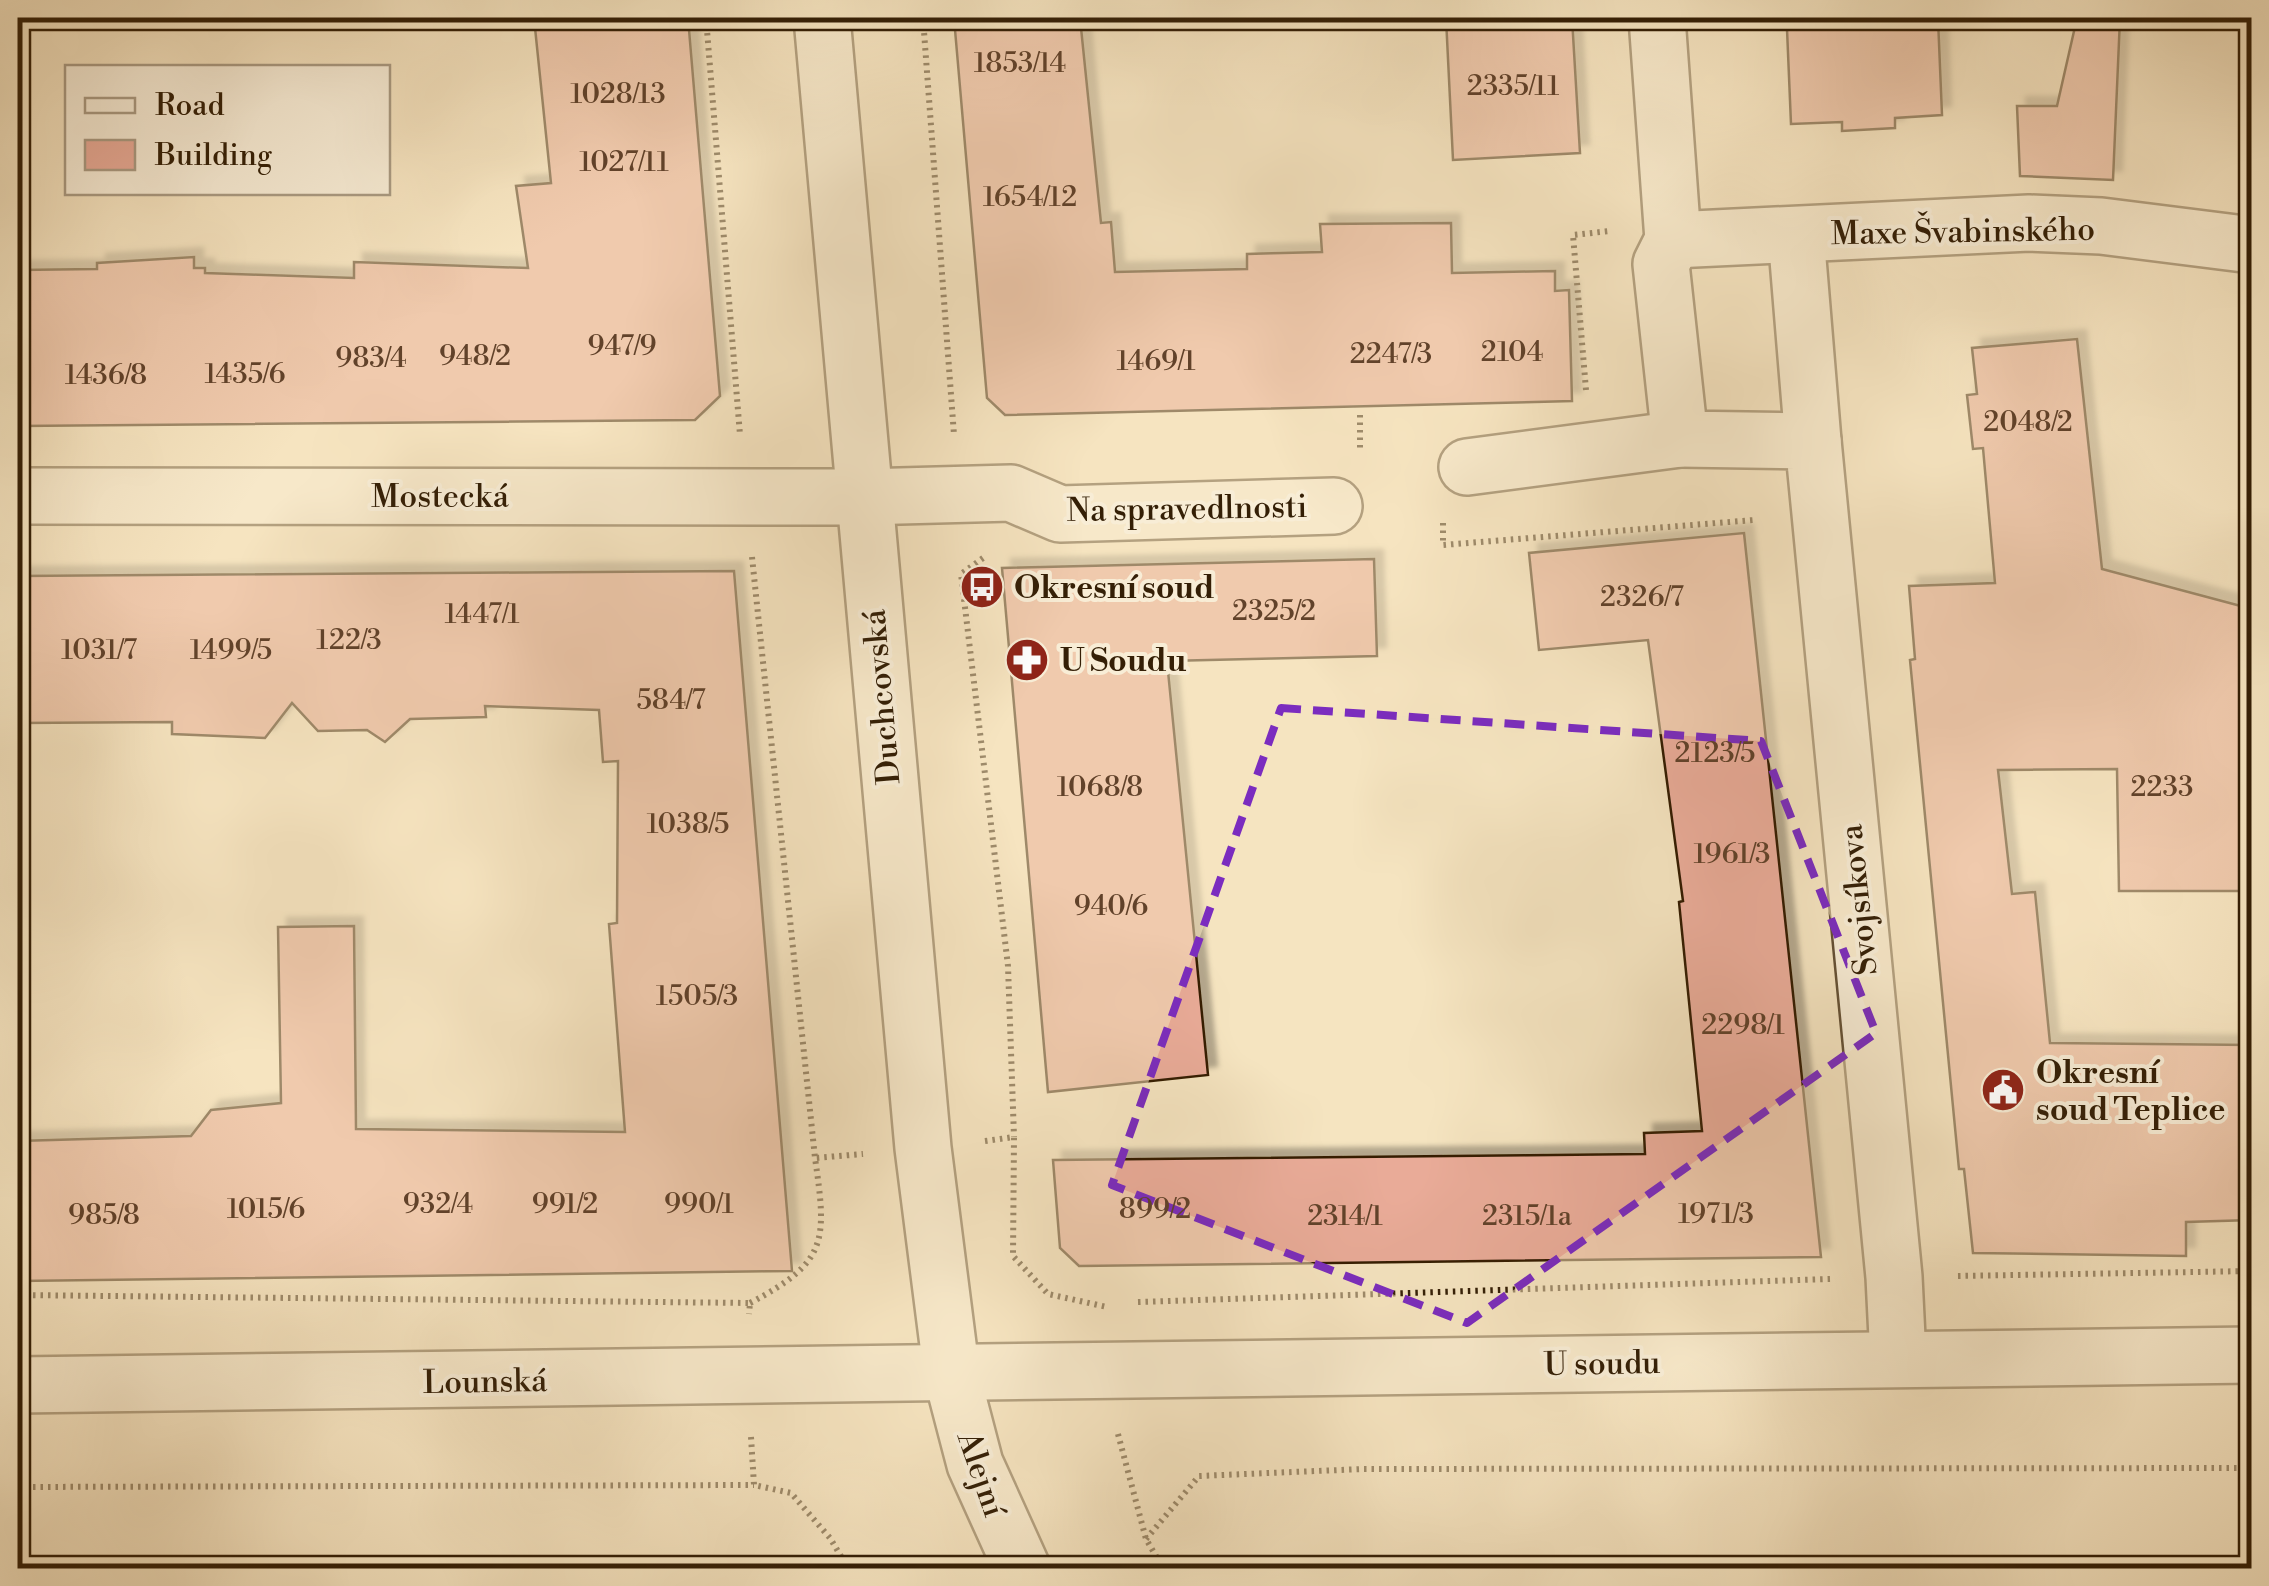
<svg xmlns="http://www.w3.org/2000/svg" width="2269" height="1586" viewBox="0 0 2269 1586" font-family="'Libre Bodoni',serif">
<style>
.building{fill:#e9ab98;stroke:#341f06;stroke-width:2.5;filter:url(#shadow)}
.lines{fill:none;stroke-linecap:round;stroke-linejoin:round}
.minor-casing{stroke:#645034;stroke-width:60}
.path{stroke:#341f06;stroke-width:6;stroke-dasharray:2.5 5;stroke-linecap:butt}
.minor{stroke:#f8edd6;stroke-width:55}
.marked{fill:none;stroke:#7b2cbf;stroke-width:8;stroke-dasharray:20 12;stroke-linejoin:round}
.labels{text-anchor:middle;stroke-width:8;stroke-linejoin:round;paint-order:stroke}
.number-label{font-size:28px;fill:#61422a}
.street-label{font-size:32px;fill:#341f06;stroke:#f8edd6}
.poi-label{font-size:32px;font-weight:bold;fill:#341f06;stroke:#f8edd6;text-anchor:start}
</style>
<defs>
<filter id="shadow"><feDropShadow dx="9" dy="-9" stdDeviation="2.5" flood-color="#0004"/></filter>
</defs>
<rect width="100%" height="100%" fill="#f5e4c0"/>
<filter id="stains"><feTurbulence type="fractalNoise" baseFrequency=".002" numOctaves="4"/><feColorMatrix values="0 0 0 0 .2 0 0 0 0 .09 0 0 0 0 .02 0 0 0 .5 -.17"/></filter>
<radialGradient id="worn" r=".72"><stop offset=".6" stop-color="#630" stop-opacity="0"/><stop offset="1" stop-color="#630" stop-opacity=".3"/></radialGradient>
<!-- building -->
<g class="building">
<polygon points="534,18 688,18 720,396 695,420 18,426 18,270 97,269 97,263 194,257 194,268 205,268 205,273 354,278 354,262 528,268 516,186 551,183"/>
<polygon points="954,18 1080,18 1101,223 1111,222 1115,272 1247,269 1247,254 1322,252 1320,224 1451,223 1452,273 1555,271 1555,291 1569,290 1572,401 1005,415 987,398"/>
<polygon points="1446,18 1572,18 1580,153 1453,160"/>
<polygon points="2077,18 2120,18 2113,180 2020,176 2017,106 2057,106"/>
<polygon points="1938,19 1942,115 1895,118 1895,128 1842,131 1842,122 1791,124 1787,29"/>
<polygon points="2077,339 2102,569 2252,609 2252,891 2119,891 2117,769 1998,770 2012,894 2035,892 2050,1043 2252,1045 2252,1220 2186,1222 2186,1256 1973,1253 1964,1169 1959,1169 1910,660 1915,659 1909,586 1995,583 1983,448 1973,449 1967,395 1977,394 1972,348"/>
<polygon points="1744,533 1821,1257 1079,1266 1060,1248 1053,1160 1645,1154 1644,1133 1702,1131 1679,902 1683,901 1648,640 1539,650 1529,553"/>
<polygon points="1374,559 1377,656 1167,661 1208,1075 1048,1092 1002,568"/>
<polygon points="734,571 792,1271 18,1281 18,1141 191,1136 211,1110 281,1103 278,927 354,926 356,1129 625,1132 609,924 617,923 618,761 603,762 599,710 485,706 486,717 410,719 385,742 367,730 318,731 292,703 265,738 172,734 172,722 18,723 18,576"/>
</g>
<g class="lines">
<!-- minor casing -->
<g class="minor-casing">
<g id="minor">
<polyline points="822,18 923,1148 952,1376 975,1464 1022,1568"/>
<polyline points="1657,18 1673,240 1661,264 1680,439 1813,441 1894,1277 1898,1358"/>
<polyline points="1796,235 1813,441"/>
<polyline points="1673,240 2029,223 2101,226 2252,245"/>
<polyline points="1467,467 1680,439"/>
<polyline points="18,496 863,497 1011,493 1060,514 1334,506"/>
<polyline points="18,1385 2252,1355"/>
</g>
</g>
<!-- path -->
<g class="path">
<polyline points="706,18 740,435"/>
<polyline points="923,18 954,435"/>
<polyline points="1586,390 1573,235 1610,231"/>
<polyline points="1360,415 1360,450"/>
<polyline points="1443,523 1443,545 1754,520"/>
<polyline points="752,557 815,1158"/>
<polyline points="983,558 961,574 1008,966 1014,1137"/>
<polyline points="985,1141 1014,1137 1013,1256 1048,1294 1107,1307"/>
<polyline points="1958,1276 2252,1271"/>
<polyline points="18,1295 750,1303 749,1314"/>
<polyline points="1138,1302 1830,1279"/>
<path d="M 750,1303 C 828,1262 827,1241 815,1158 L 863,1154"/>
<polyline points="1118,1434 1146,1539 1163,1568"/>
<polyline points="751,1437 754,1485 791,1493 830,1538 848,1568"/>
<polyline points="18,1487 754,1485"/>
<polyline points="1146,1539 1199,1476 1363,1469 2252,1468"/>
</g>
<!-- minor -->
<use href="#minor" class="minor"/>
</g>
<!-- marked area -->
<path d="M0 0H2269V1586H0ZM 1281,708 L 1761,741 L 1876,1033 L 1467,1323 L 1112,1185 Z" fill="#f5e4c0" fill-opacity=".55" fill-rule="evenodd"/>
<path class="marked" d="M 1281,708 L 1761,741 L 1876,1033 L 1467,1323 L 1112,1185 Z"/>
<!-- icons -->
<defs>
<g id="bus-disc" transform="scale(2.25)"><circle r="9.5" fill="#8f2418" stroke="#f8edd6"/><path d="M-5-6H5V4H4V6H2V4H-2V6H-4V4H-5ZM-3.5-4V0h7V-4ZM-3.5 1.2v1.5H-2V1.2ZM2 1.2v1.5H3.5V1.2Z" fill="#fff"/></g>
<g id="pharmacy-disc" transform="scale(2.25)"><circle r="9.5" fill="#8f2418" stroke="#f8edd6"/><path d="M-2-6h4v4h4v4h-4v4h-4v-4h-4v-4h4Z" fill="#fff"/></g>
<g id="civic-disc" transform="scale(2.25)"><circle r="9.5" fill="#8f2418" stroke="#f8edd6"/><path d="M-.6-6.5H3V-4.5H.6V-3L4-1V1h2V6H-6V1h2V-1L-.6-3ZM-1.2 2.5V6h2.4V2.5Z" fill="#fff"/></g>
</defs>
<g fill-rule="evenodd">
<use href="#bus-disc" x="982" y="587"/>
<use href="#pharmacy-disc" x="1027" y="660"/>
<use href="#civic-disc" x="2003" y="1090"/>
</g>
<g class="labels">
<!-- number labels -->
<g class="number-label">
<text x="1020" y="72">1853/14</text>
<text x="1513" y="95">2335/11</text>
<text x="618" y="103">1028/13</text>
<text x="624" y="171">1027/11</text>
<text x="1030" y="206">1654/12</text>
<text x="622" y="355">947/9</text>
<text x="1512" y="361">2104</text>
<text x="1391" y="363">2247/3</text>
<text x="475" y="365">948/2</text>
<text x="371" y="367">983/4</text>
<text x="1156" y="370">1469/1</text>
<text x="245" y="383">1435/6</text>
<text x="106" y="384">1436/8</text>
<text x="2028" y="431">2048/2</text>
<text x="1642" y="606">2326/7</text>
<text x="1274" y="620">2325/2</text>
<text x="482" y="623">1447/1</text>
<text x="349" y="649">122/3</text>
<text x="99" y="659">1031/7</text>
<text x="231" y="659">1499/5</text>
<text x="671" y="709">584/7</text>
<text x="1715" y="762">2123/5</text>
<text x="1100" y="796">1068/8</text>
<text x="2162" y="796">2233</text>
<text x="688" y="833">1038/5</text>
<text x="1732" y="863">1961/3</text>
<text x="1111" y="915">940/6</text>
<text x="697" y="1005">1505/3</text>
<text x="1743" y="1034">2298/1</text>
<text x="438" y="1213">932/4</text>
<text x="565" y="1213">991/2</text>
<text x="699" y="1213">990/1</text>
<text x="266" y="1218">1015/6</text>
<text x="1155" y="1218">899/2</text>
<text x="1716" y="1223">1971/3</text>
<text x="104" y="1224">985/8</text>
<text x="1345" y="1225">2314/1</text>
<text x="1527" y="1225">2315/1a</text>
</g>
<!-- street labels -->
<g class="street-label">
<text transform="translate(1963 231) rotate(-1)" y="11">Maxe Švabinského</text>
<text x="440" y="507">Mostecká</text>
<text transform="translate(1187 508) rotate(-1)" y="11">Na spravedlnosti</text>
<text transform="translate(881 697) rotate(-95)" y="11">Duchcovská</text>
<text transform="translate(1858 900) rotate(-96)" y="11">Svojsíkova</text>
<text transform="translate(1602 1363) rotate(-1)" y="11">U soudu</text>
<text transform="translate(485 1381) rotate(-1)" y="11">Lounská</text>
<text transform="translate(982 1474) rotate(71)" y="11">Alejní</text>
</g>
<!-- poi labels -->
<g class="poi-label">
<text x="1014" y="598">Okresní soud</text>
<text x="1060" y="671">U Soudu</text>
<text x="2036" y="1083">Okresní<tspan x="2036" dy="37">soud Teplice</tspan></text>
</g>
</g>
<!-- margin -->
<rect width="2269" height="1586" fill="none" stroke="#f5e4c0" stroke-width="60"/>
<rect x="20" y="20" width="2229" height="1546" fill="none" stroke="#341f06" stroke-width="5"/>
<rect x="30" y="30" width="2209" height="1526" fill="none" stroke="#341f06" stroke-width="2.5"/>
<!-- legend -->
<rect x="65" y="65" width="325" height="130" fill="#f8edd6" stroke="#aa9b83" stroke-width="2.5"/>
<rect x="85" y="98" width="50" height="15" fill="#f8edd6" stroke="#aa9b83" stroke-width="2.5"/>
<text x="155" y="115" font-size="30" fill="#341f06">Road</text>
<rect x="85" y="140" width="50" height="30" fill="#e9ab98" stroke="#aa9b83" stroke-width="2.5"/>
<text x="155" y="165" font-size="30" fill="#341f06">Building</text>
<rect width="100%" height="100%" filter="url(#stains)"/>
<rect width="100%" height="100%" fill="url(#worn)"/>
</svg>
